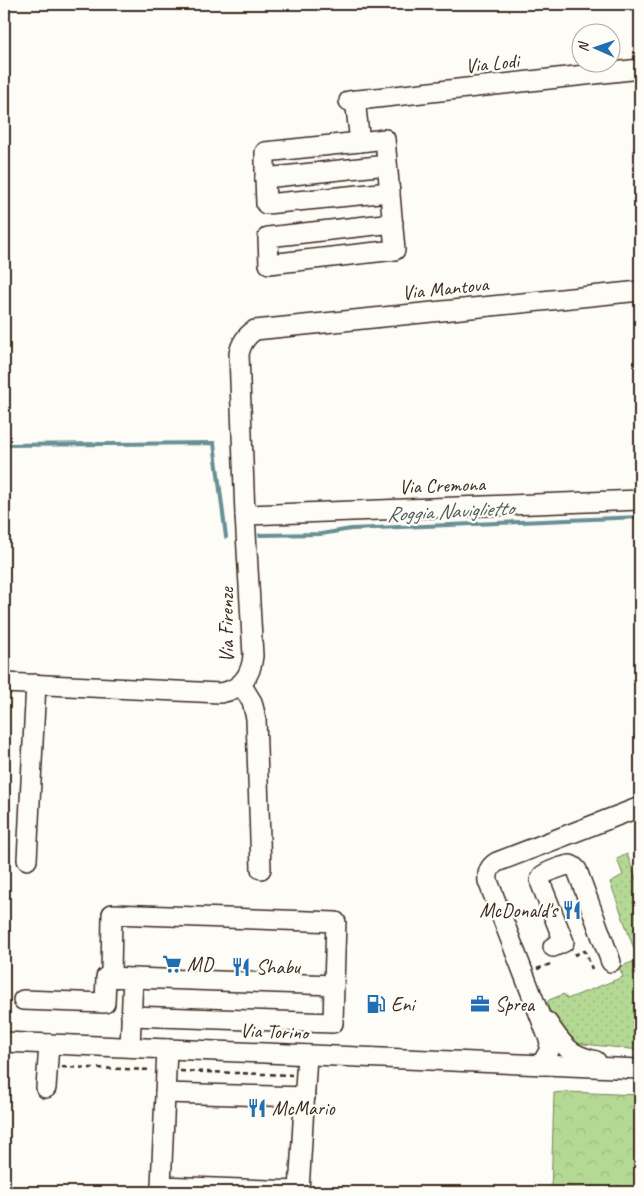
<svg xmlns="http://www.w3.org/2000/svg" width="644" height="1196" viewBox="0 0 644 1196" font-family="Caveat,sans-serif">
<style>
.grass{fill:url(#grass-dots);stroke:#788259}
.park{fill:url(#park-crowns);stroke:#788259}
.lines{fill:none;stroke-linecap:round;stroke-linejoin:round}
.stream{stroke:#678f94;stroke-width:4}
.minor-casing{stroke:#3b2a1e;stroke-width:22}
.path{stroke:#3b2a1e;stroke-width:2.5;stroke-dasharray:5 4;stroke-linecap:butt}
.minor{stroke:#fdfcf7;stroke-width:19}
.labels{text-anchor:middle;stroke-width:4.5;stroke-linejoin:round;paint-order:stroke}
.street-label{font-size:20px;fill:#3b2a1e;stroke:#fdfcf7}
.poi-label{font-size:20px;fill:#3b2a1e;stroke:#fdfcf7;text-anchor:start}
.water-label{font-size:21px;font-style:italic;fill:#515c59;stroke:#fdfcf7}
</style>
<defs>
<pattern id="grass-dots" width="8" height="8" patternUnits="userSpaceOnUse" patternTransform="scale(1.25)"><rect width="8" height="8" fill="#b4d994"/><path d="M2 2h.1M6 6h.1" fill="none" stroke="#9cba7f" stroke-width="1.8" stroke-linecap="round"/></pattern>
<pattern id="park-crowns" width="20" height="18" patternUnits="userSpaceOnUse" patternTransform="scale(1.25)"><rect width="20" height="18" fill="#b4d994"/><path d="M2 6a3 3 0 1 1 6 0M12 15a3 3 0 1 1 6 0" fill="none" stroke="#9cba7f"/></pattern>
</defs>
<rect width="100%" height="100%" fill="#fdfcf7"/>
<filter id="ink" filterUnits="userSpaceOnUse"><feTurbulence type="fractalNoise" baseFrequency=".02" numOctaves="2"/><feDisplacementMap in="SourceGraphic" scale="10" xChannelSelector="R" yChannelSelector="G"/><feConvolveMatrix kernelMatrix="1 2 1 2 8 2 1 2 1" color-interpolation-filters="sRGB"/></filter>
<g filter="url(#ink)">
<!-- grass -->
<polygon class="grass" points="627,854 640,889 640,1050 574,1043 546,1005 549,1000 564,994 567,999 623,977 619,967 638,960 610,882 623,875 617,859"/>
<!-- park -->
<polygon class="park" points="566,1092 640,1095 640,1192 551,1192 554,1093"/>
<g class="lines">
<!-- stream -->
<g class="stream">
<polyline points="4,445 214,443 226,537"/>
<polyline points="260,535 321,534 351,529 640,517"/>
</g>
<!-- minor casing -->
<g class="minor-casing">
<g id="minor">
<path d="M 355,100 L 360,142 L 385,139 C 388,176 392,213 395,250 L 269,264 L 268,237 L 393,223"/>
<polyline points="349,101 640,69"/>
<polyline points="360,142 265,152 265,178 387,165"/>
<polyline points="265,178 266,204 390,192"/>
<polyline points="245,515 640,500"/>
<path d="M 4,683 L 220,693 C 241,690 251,676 253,656 L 245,515 L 239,354 C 241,343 246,336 255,330 L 640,291"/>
<polyline points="241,684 252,702 256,718 261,869"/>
<polyline points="27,860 36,684"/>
<path d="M 553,947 L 564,942 L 541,884 C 540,880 540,879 542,876 C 545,872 566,865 570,865 C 574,866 574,867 577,870 L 611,962"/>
<polyline points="111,977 112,914 336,922 334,985"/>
<polyline points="23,1000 105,1003 106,977 133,978 130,1047"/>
<polyline points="131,1016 333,1023 334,985 133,978"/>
<path d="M 547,1022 C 555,1033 562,1046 574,1053 C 580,1057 589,1059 596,1061"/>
<polyline points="4,1042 640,1069"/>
<polyline points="167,1049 161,1186 299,1191 307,1055"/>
<path d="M 541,1065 L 549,1051 L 550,1042 L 488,881 C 487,872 490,866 497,862 L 640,807"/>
<polyline points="46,1088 49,1044"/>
<polyline points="165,1093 305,1097"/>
</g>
</g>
<!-- path -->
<g class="path">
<polyline points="574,955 585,951 592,969"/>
<polyline points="537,969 553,963"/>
<polyline points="62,1067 152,1070"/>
<polyline points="180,1071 292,1075"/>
</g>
<!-- minor -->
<use href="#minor" class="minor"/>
</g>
</g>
<!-- icons -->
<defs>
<g id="restaurant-bare" transform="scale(1.5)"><path d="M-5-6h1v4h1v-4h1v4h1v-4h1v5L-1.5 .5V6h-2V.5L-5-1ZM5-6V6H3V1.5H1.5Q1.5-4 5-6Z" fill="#1f6fb2" stroke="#fdfcf7" stroke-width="2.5" paint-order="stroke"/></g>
<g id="supermarket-bare" transform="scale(1.5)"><path d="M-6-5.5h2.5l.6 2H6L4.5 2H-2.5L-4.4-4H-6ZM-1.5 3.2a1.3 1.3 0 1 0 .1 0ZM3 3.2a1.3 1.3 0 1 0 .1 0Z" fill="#1f6fb2" stroke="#fdfcf7" stroke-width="2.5" paint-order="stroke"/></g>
<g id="fuel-bare" transform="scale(1.5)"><path d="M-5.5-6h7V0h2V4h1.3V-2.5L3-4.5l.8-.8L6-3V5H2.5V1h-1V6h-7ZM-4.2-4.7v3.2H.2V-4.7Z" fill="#1f6fb2" stroke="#fdfcf7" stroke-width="2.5" paint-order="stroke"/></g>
<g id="office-bare" transform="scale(1.5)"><path d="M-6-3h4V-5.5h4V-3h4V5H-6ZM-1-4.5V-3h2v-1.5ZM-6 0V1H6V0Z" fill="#1f6fb2" stroke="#fdfcf7" stroke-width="2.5" paint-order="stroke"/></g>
</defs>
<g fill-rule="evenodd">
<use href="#restaurant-bare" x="572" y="910"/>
<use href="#supermarket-bare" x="172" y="964"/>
<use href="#restaurant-bare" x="241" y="967"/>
<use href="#fuel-bare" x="376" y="1004"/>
<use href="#office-bare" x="480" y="1004"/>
<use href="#restaurant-bare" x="257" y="1108"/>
</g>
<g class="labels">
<!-- street labels -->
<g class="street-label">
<text transform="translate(492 63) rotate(-6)" y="7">Via Lodi</text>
<text transform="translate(445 288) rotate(-6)" y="7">Via Mantova</text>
<text transform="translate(442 485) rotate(-2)" y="7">Via Cremona</text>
<text transform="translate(226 625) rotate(-90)" y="7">Via Firenze</text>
<text transform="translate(274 1031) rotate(2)" y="7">Via Torino</text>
</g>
<!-- poi labels -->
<g class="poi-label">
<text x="557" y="917" text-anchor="end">McDonald's</text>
<text x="187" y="971">MD</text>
<text x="256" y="974">Shabu</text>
<text x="391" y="1011">Eni</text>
<text x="495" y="1011">Sprea</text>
<text x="272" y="1115">McMario</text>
</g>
<!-- water labels -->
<g class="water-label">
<text transform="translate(450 511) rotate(-3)" y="7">Roggia Naviglietto</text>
</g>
</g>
<!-- margin -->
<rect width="644" height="1196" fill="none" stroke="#fdfcf7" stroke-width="20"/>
<rect x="10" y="10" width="624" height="1176" fill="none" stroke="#3b2a1e" stroke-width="2" filter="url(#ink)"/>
<!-- north arrow -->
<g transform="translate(596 48) rotate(272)"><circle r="24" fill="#fdfcf7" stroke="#afa8a0"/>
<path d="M0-4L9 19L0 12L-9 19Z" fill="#1f6fb2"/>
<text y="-8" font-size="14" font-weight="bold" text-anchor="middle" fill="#3b2a1e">N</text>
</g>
</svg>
